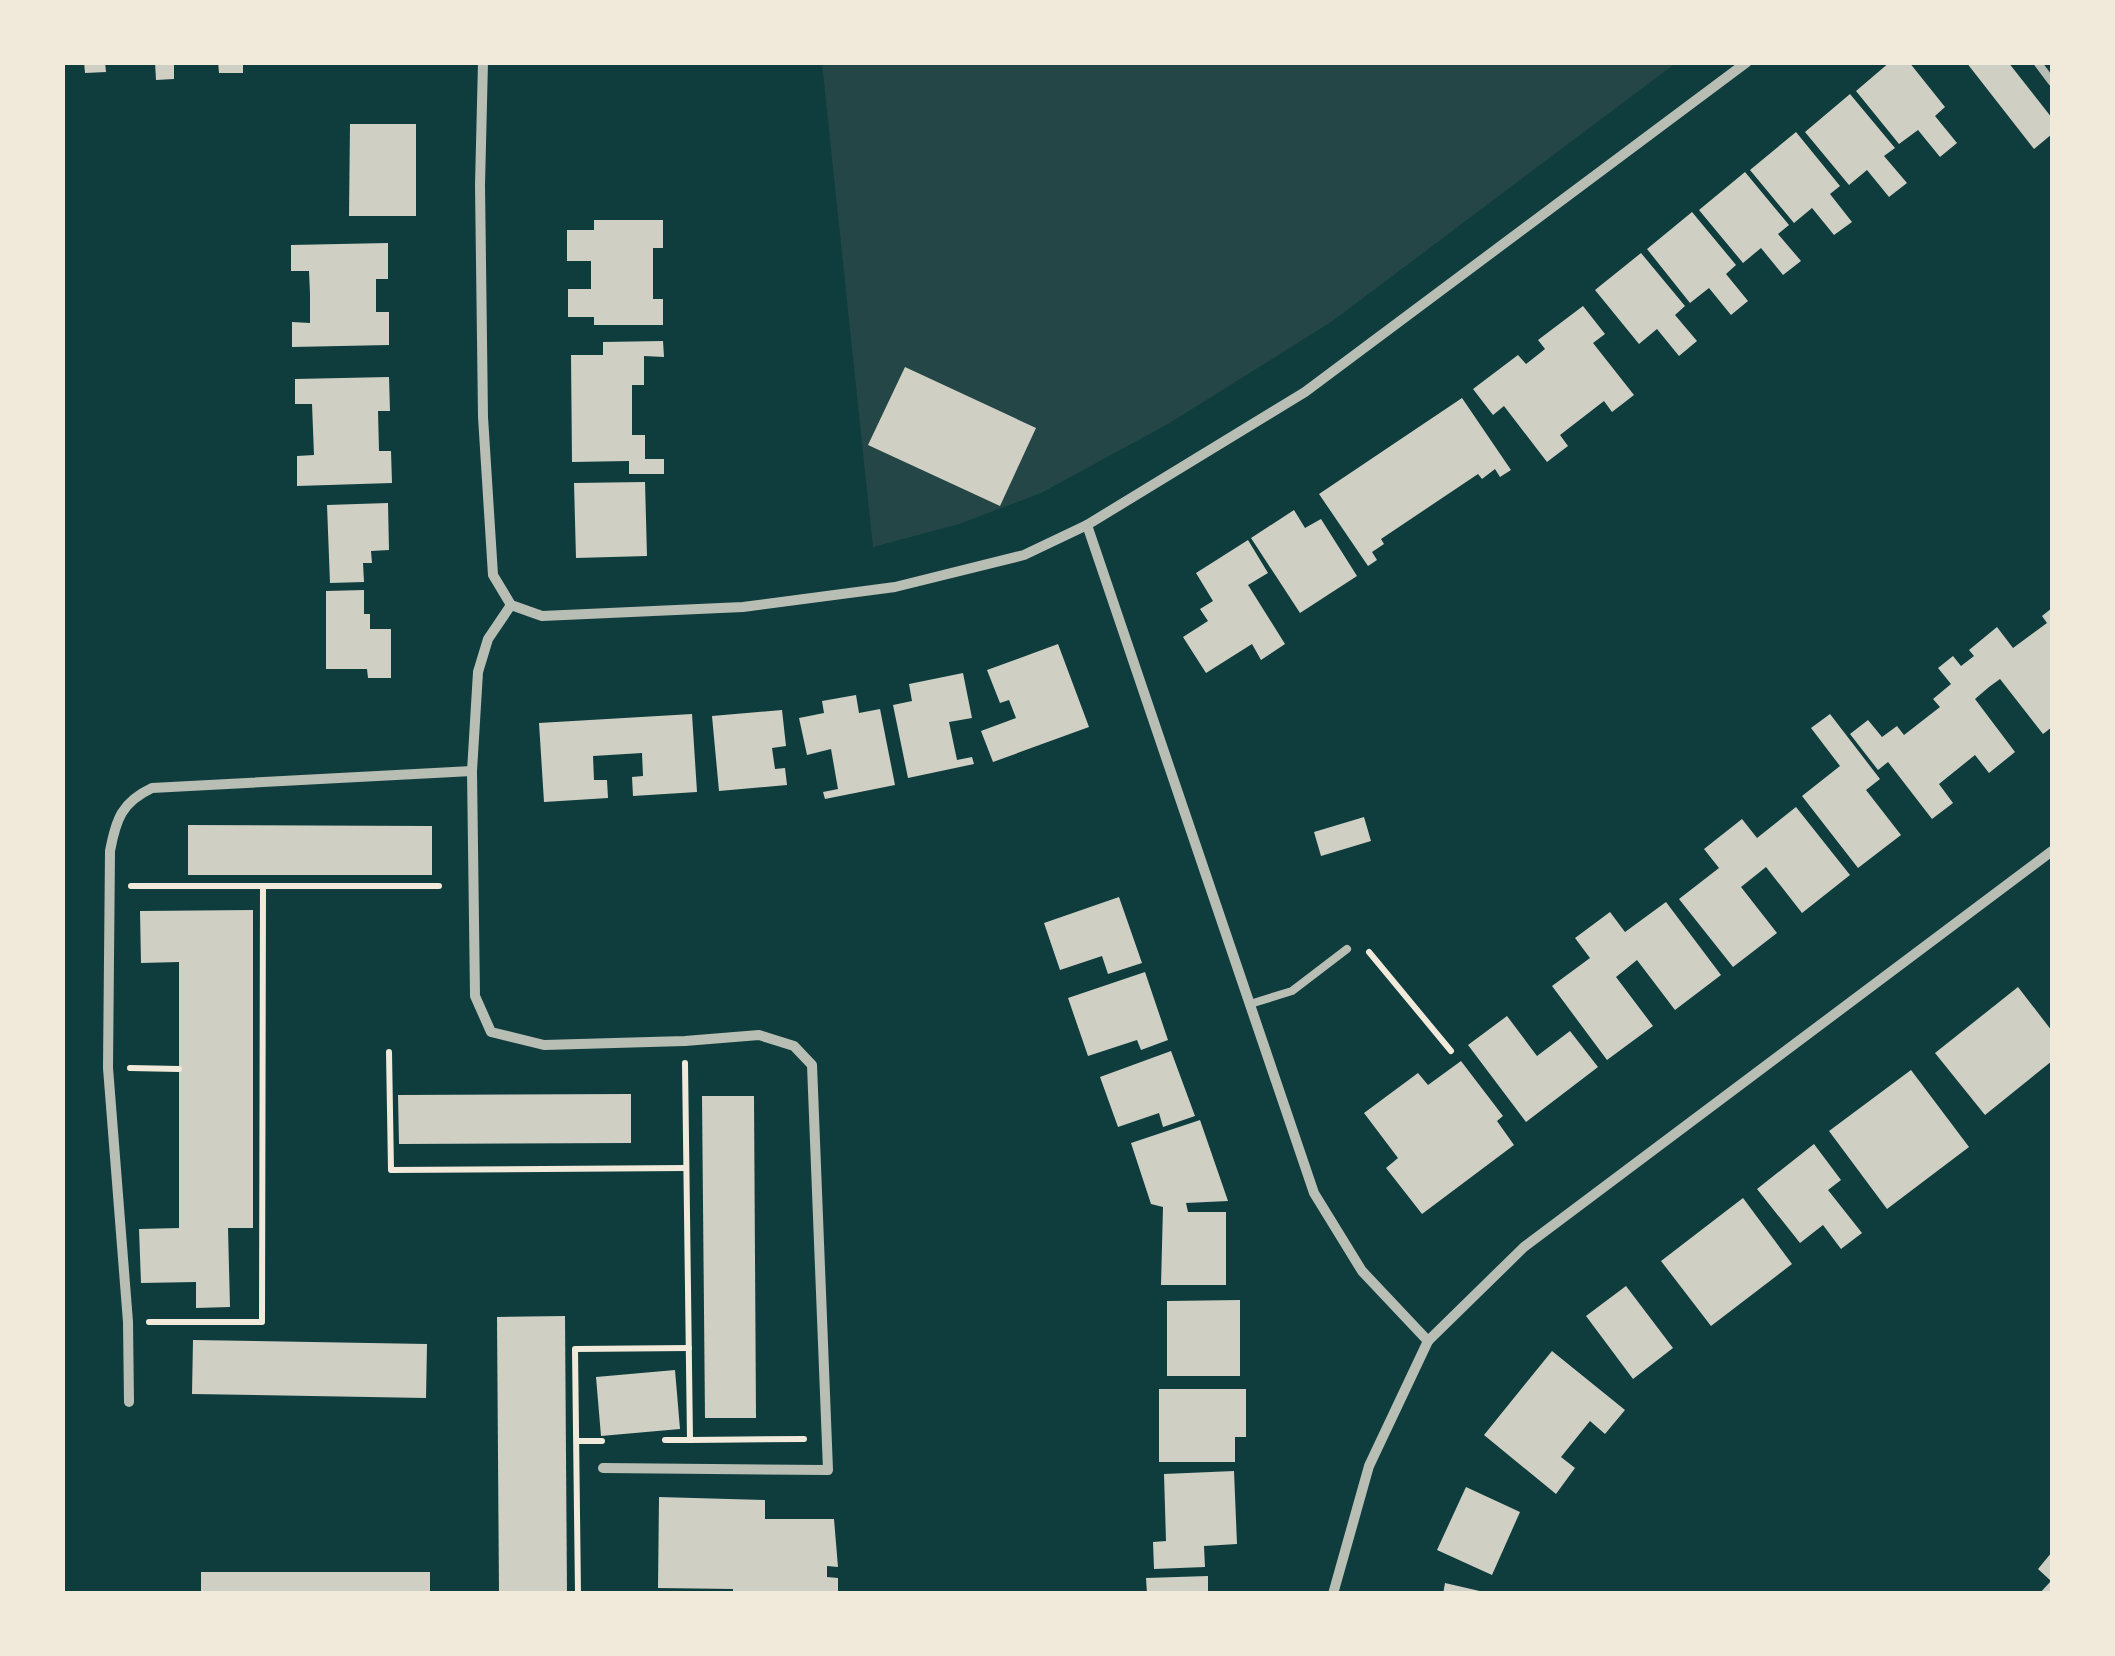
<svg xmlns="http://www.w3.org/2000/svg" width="2115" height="1656" viewBox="0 0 2115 1656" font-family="Raleway,sans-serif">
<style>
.green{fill:#244646}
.building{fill:#cfcfc3}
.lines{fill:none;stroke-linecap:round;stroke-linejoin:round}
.path{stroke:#f1e9da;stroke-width:6}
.service{stroke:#b8beb3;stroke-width:8}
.minor{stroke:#b8beb3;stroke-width:10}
</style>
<rect width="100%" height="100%" fill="#0f3d3e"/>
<!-- green -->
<polygon class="green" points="822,63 1676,63 1331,322 1168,424 1041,493 959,524 873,547"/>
<!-- building -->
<g class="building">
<polygon points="84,62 105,62 106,72 85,73"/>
<polygon points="155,62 174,62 174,79 156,80"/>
<polygon points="218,62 243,62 243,73 219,73"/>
<polygon points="1890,62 1909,62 1945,107 1935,116 1957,143 1940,157 1918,130 1899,144 1856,91"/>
<polygon points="1966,62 2008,62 2052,118 2052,134 2034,149"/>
<polygon points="1850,94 1895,148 1884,156 1907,183 1889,197 1867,170 1849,185 1805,132"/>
<polygon points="350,124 416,124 416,216 349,216"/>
<polygon points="1796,132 1840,186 1830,194 1852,222 1834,235 1812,208 1794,223 1750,170"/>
<polygon points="1745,172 1789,225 1778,234 1801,261 1783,275 1761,248 1743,263 1699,210"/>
<polygon points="1692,212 1736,265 1726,274 1748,301 1731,315 1709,288 1690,303 1647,249"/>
<polygon points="594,220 663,220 663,248 653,248 653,299 663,299 663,325 594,325 594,317 568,317 568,289 591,289 591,261 567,261 567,230 594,230"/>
<polygon points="388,243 388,279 376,279 376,312 389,312 389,345 292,347 292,322 310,323 310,294 309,271 291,271 291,245"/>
<polygon points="1641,253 1685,306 1675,315 1697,341 1679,356 1657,329 1639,344 1595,290"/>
<polygon points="1583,306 1605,334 1593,343 1634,395 1612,412 1604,401 1560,435 1568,446 1547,462 1504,406 1493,415 1473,389 1518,355 1526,364 1535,357 1545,349 1538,340"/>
<polygon points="663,341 664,357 644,356 644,385 632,385 632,435 645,435 645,459 664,459 664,474 629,474 629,461 572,462 571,355 603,355 603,342"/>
<polygon points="905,367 1036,428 1000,506 868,445"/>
<polygon points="389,377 390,411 378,411 379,451 391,451 392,483 297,486 297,456 314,455 312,404 295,404 295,379"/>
<polygon points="1462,398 1511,470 1500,477 1495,469 1482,479 1478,474 1381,539 1384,544 1372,552 1377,560 1368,566 1319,494"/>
<polygon points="645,482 647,556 576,558 574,483"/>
<polygon points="388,503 389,550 371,551 372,563 363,563 364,582 330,583 327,505"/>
<polygon points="1294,510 1305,528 1321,519 1357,576 1300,613 1251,538"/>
<polygon points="1248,540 1268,573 1248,585 1285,644 1261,660 1252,644 1206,673 1183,637 1208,621 1200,609 1213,601 1196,573"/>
<polygon points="364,590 364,614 370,614 370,629 391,629 391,678 368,678 367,669 326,669 326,591"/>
<polygon points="2052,608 2052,700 2050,702 2052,727 2043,734 2000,679 1989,687 1975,699 2015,752 1989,773 1975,755 1939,784 1953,803 1932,819 1888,762 1878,770 1850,734 1868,720 1882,737 1897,726 1904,735 1940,707 1933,699 1951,684 1938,668 1953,656 1961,666 1974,656 1969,650 1997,627 2013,648 2047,623 2042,616"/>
<polygon points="1058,644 1089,727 993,762 981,731 1016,718 1009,700 1000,703 987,670"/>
<polygon points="963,673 972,718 949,722 957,760 972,757 974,764 908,778 893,705 912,701 909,684"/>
<polygon points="856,695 859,713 880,709 895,785 825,799 823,792 838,789 831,749 807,755 799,718 824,713 822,701"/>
<polygon points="782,710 786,746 772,748 775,769 785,768 787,785 719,791 712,716"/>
<polygon points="692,714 697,792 633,796 632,777 643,776 642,753 593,756 594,780 607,780 608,798 544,802 539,723"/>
<polygon points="1830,714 1880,779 1866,790 1901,835 1858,868 1802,796 1840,766 1811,728"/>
<polygon points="1796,807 1850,875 1802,913 1766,867 1741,887 1777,933 1733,967 1679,899 1719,868 1704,849 1742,819 1757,838"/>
<polygon points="1364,817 1371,841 1321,856 1314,832"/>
<polygon points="188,825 432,826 432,875 188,875"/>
<polygon points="1119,897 1142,963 1108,974 1102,956 1060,970 1044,923"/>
<polygon points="1666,902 1721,975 1675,1010 1637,960 1616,977 1653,1026 1607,1060 1552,986 1590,958 1575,938 1610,912 1625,932"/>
<polygon points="253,910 253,1228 228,1228 230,1307 196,1308 196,1282 141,1283 139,1229 179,1228 179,962 141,963 140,911"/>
<polygon points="1145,972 1168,1040 1141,1050 1137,1040 1088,1056 1068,998"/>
<polygon points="2018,987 2052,1031 2052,1061 1985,1115 1935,1053"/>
<polygon points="1507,1016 1537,1056 1570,1031 1598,1067 1526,1122 1468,1045"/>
<polygon points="1171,1051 1195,1116 1163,1127 1159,1113 1118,1127 1100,1077"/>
<polygon points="1461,1061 1503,1116 1497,1121 1514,1145 1422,1214 1386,1168 1398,1158 1364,1113 1418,1073 1428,1085"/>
<polygon points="1911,1070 1969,1147 1887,1209 1829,1131"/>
<polygon points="631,1094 631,1143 399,1144 398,1095"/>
<polygon points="702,1096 754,1096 756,1418 705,1418"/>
<polygon points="1200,1120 1228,1201 1186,1203 1188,1212 1226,1212 1226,1285 1161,1285 1163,1207 1151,1204 1131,1143"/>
<polygon points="1814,1144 1841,1180 1828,1190 1862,1233 1841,1249 1823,1225 1800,1243 1757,1189"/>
<polygon points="1743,1198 1792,1264 1711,1326 1661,1261"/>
<polygon points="1626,1286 1673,1348 1633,1379 1586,1316"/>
<polygon points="1240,1300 1240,1376 1167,1376 1167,1301"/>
<polygon points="565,1316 567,1594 499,1594 497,1317"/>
<polygon points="193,1340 427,1344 426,1398 192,1394"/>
<polygon points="1552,1351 1625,1410 1605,1434 1590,1421 1561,1457 1575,1468 1556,1494 1484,1435"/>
<polygon points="675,1370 680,1429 601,1436 596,1377"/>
<polygon points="1159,1389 1246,1389 1246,1437 1235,1437 1235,1462 1159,1462"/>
<polygon points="1234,1471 1237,1544 1204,1546 1205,1567 1154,1569 1153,1542 1166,1541 1164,1474"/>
<polygon points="1466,1487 1520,1512 1492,1575 1437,1550"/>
<polygon points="659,1497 765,1500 765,1519 834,1519 838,1567 827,1566 827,1577 838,1578 838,1594 733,1594 733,1589 658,1588"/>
<polygon points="2052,1552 2052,1594 2039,1594 2051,1581 2038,1569"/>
<rect x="201" y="1572" width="229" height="22"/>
<polygon points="1208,1576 1208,1594 1147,1594 1146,1578"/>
<polygon points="1445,1583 1484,1592 1484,1594 1443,1594"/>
</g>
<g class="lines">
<!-- path -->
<g class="path">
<polyline points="131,886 439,886"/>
<polyline points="1369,952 1451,1051"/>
<polyline points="389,1052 391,1170 686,1168"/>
<polyline points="130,1068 179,1069"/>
<polyline points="149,1322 262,1322 263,886"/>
<polyline points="665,1440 690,1440 685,1063"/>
<polyline points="690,1440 804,1439"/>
<polyline points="577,1441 602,1441"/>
<polyline points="578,1594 575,1349 689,1348"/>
</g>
<!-- service -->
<g class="service">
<polyline points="2037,62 2052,82"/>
<polyline points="1250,1004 1292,991 1347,949"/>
</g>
<!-- minor -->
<g class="minor">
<polyline points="483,62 480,185 483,417 493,575 511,605 542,616 743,607 895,587 1024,555 1087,525 1305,392 1747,62"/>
<polyline points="1087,525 1314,1193 1362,1271 1428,1341"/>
<polyline points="511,605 488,639 478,672 472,771 475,996 491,1032 544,1045 685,1041 759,1035 794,1046 812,1065 828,1470 603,1468"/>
<path d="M 129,1402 L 128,1322 L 108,1068 L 110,851 C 116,819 122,802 152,788 L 472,771"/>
<polyline points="1333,1594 1369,1466 1428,1341 1524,1247 2052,851"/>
</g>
</g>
<!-- border -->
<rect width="2115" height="1656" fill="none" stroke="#f1e9da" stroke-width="130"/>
</svg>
